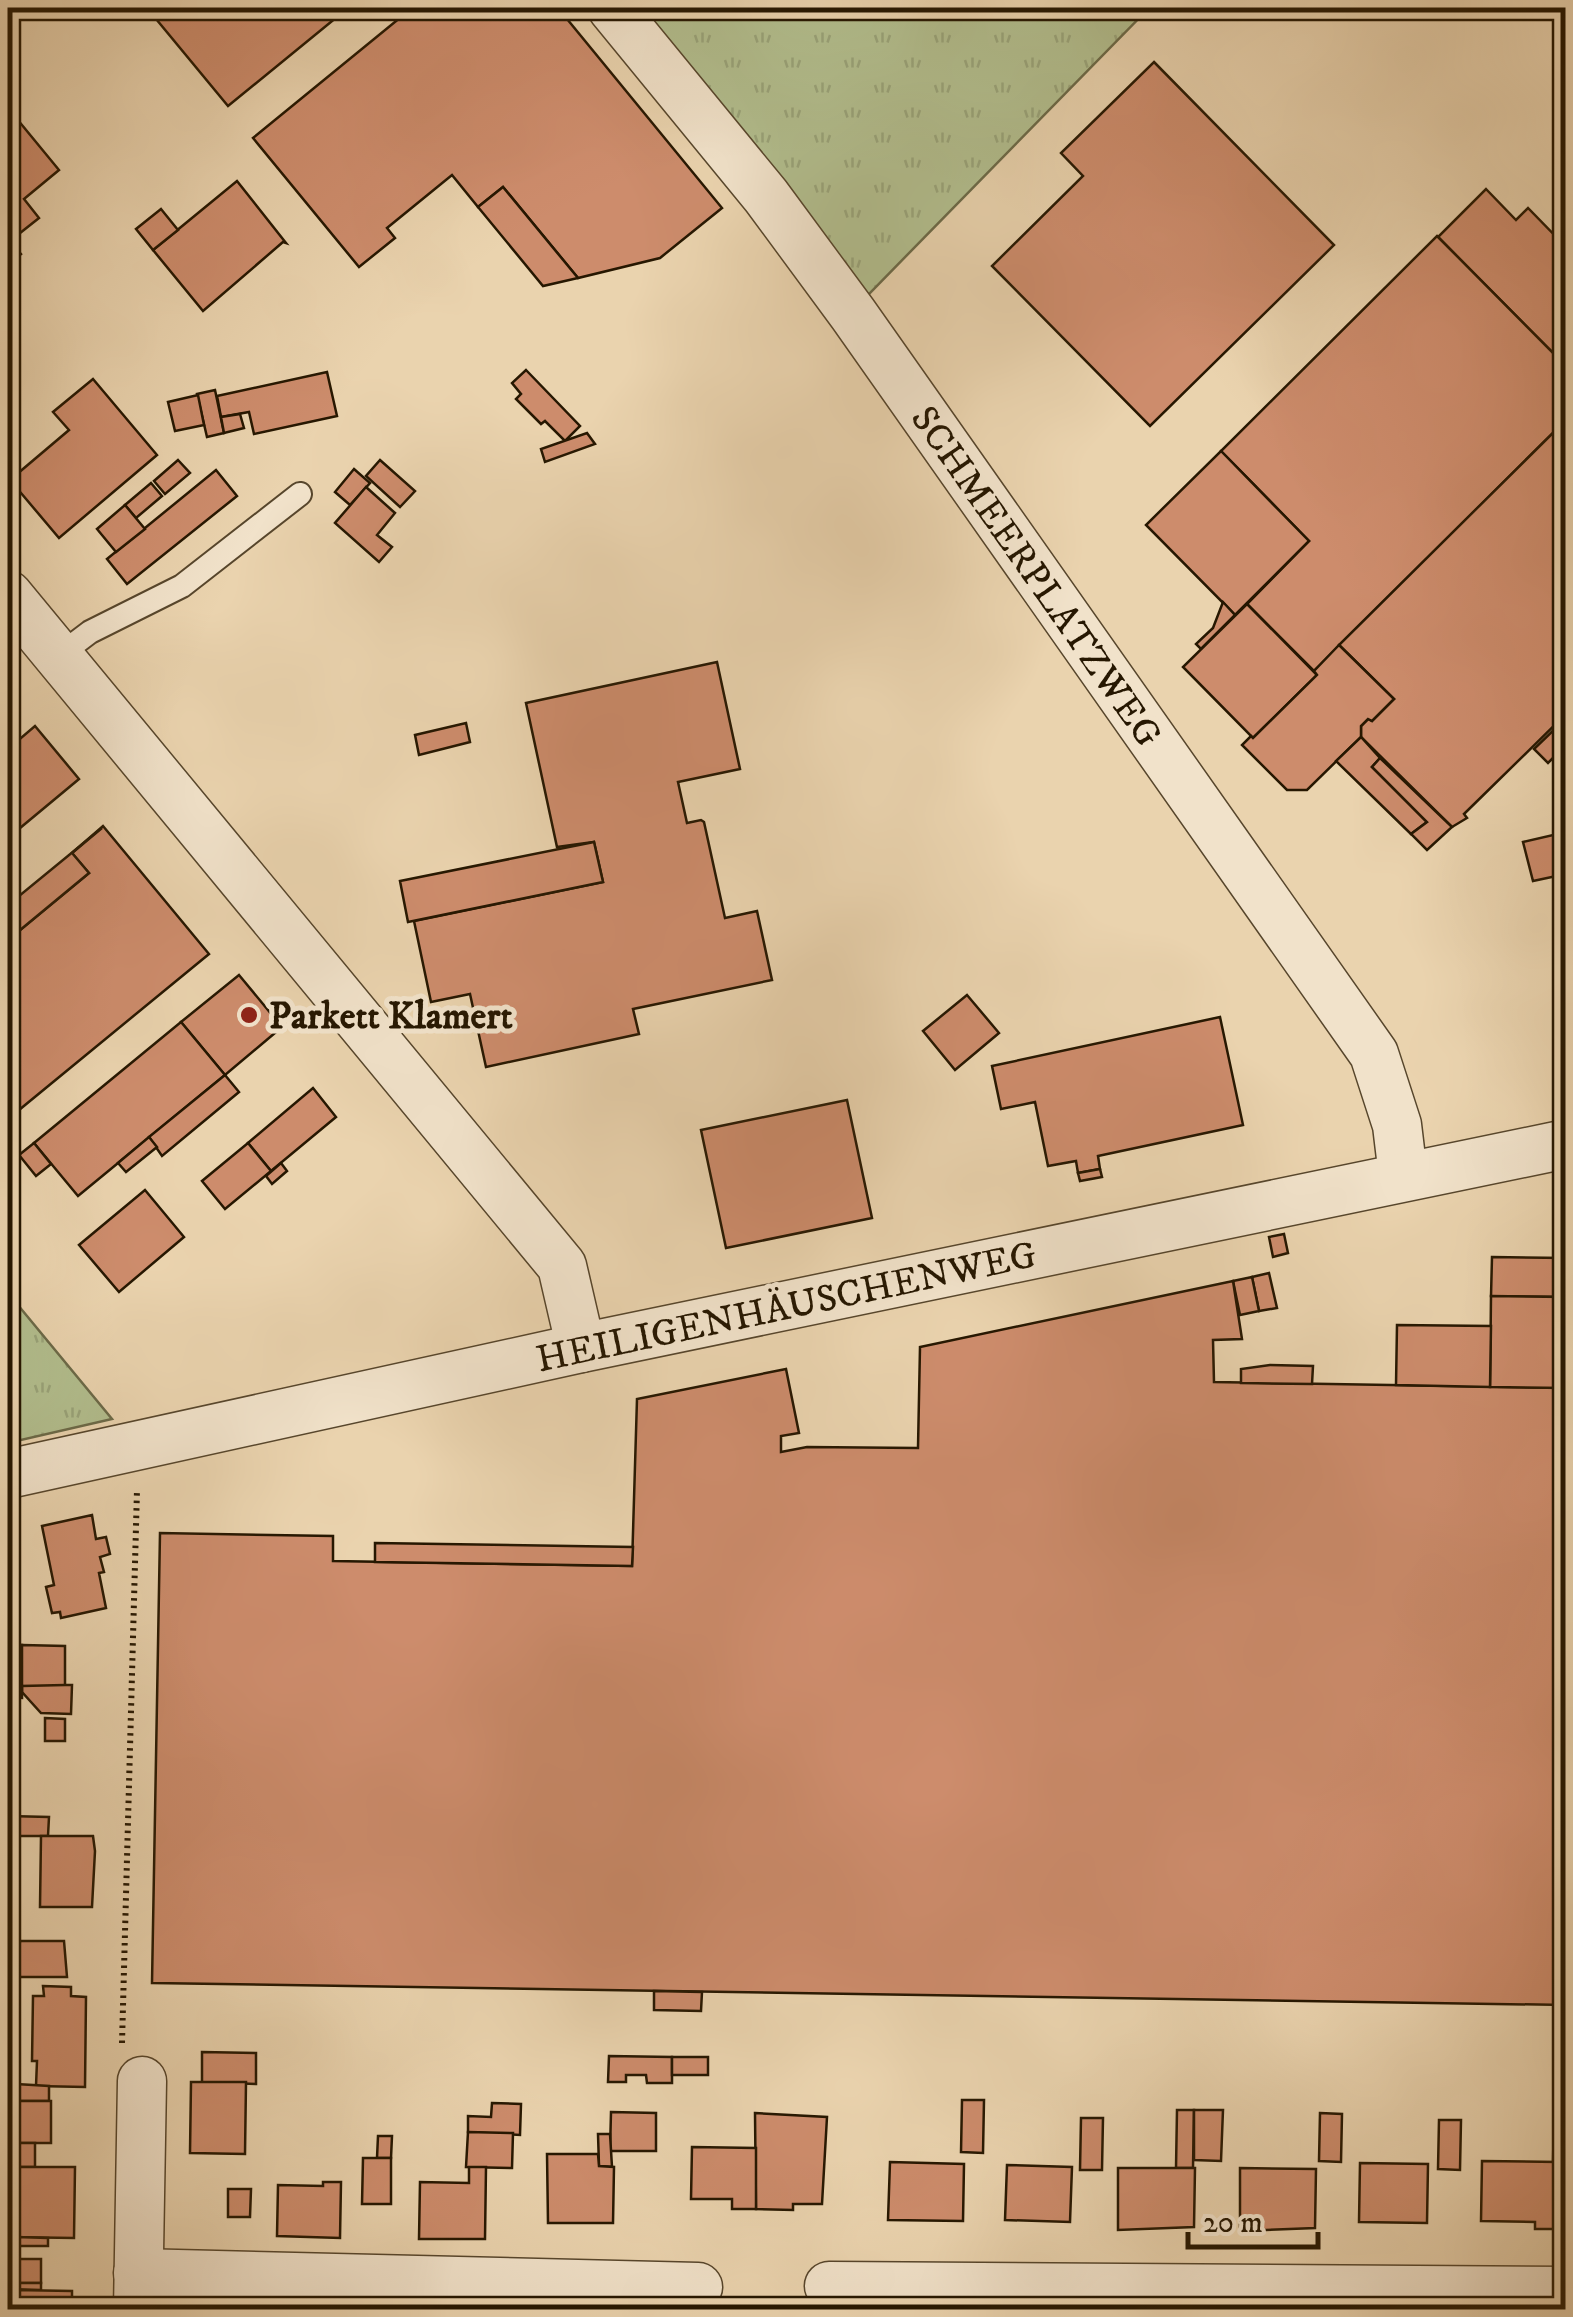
<svg xmlns="http://www.w3.org/2000/svg" width="1573" height="2317" viewBox="0 0 1573 2317" font-family="'IM FELL DW Pica',serif">
<style>
.grass{fill:url(#grass-tufts);stroke:#6c6a48;stroke-width:2.5}
.building{fill:#cd8c6c;stroke:#261701;stroke-width:2.5}
.lines{fill:none;stroke-linecap:round;stroke-linejoin:round}
.lane-casing{stroke:#57462c;stroke-width:26}
.street-casing{stroke:#57462c;stroke-width:51}
.path{stroke:#261701;stroke-width:6;stroke-dasharray:2.5 5;stroke-linecap:butt}
.lane{stroke:#f1e2ca;stroke-width:22}
.street{stroke:#f1e2ca;stroke-width:48}
.poi-dot{fill:#8f2418;stroke:#f1e2ca;stroke-width:4}
.labels{text-anchor:middle;stroke-width:10;stroke-linejoin:round;paint-order:stroke}
.street-label{font-size:38px;fill:#261701;stroke:#f1e2ca}
.poi-label{font-size:38px;font-weight:bold;fill:#261701;stroke:#f1e2ca;text-anchor:start}
</style>
<defs>
<pattern id="grass-tufts" width="24" height="20" patternUnits="userSpaceOnUse" patternTransform="scale(2.5)"><rect width="24" height="20" fill="#b2be8e"/><path d="M3 7l-1-3M5 7V3M7 7l1-3M15 17l-1-3M17 17v-4M19 17l1-3" fill="none" stroke="#99a379"/></pattern>
</defs>
<rect width="100%" height="100%" fill="#ead3ae"/>
<filter id="stains"><feTurbulence type="fractalNoise" baseFrequency=".002" numOctaves="4"/><feColorMatrix values="0 0 0 0 .2 0 0 0 0 .09 0 0 0 0 .02 0 0 0 .5 -.17"/></filter>
<radialGradient id="worn" r=".72"><stop offset=".6" stop-color="#630" stop-opacity="0"/><stop offset="1" stop-color="#630" stop-opacity=".3"/></radialGradient>
<!-- grass -->
<g class="grass">
<polygon points="636,8 1149,8 865,298"/>
<polygon points="8,1293 112,1419 8,1443"/>
</g>
<!-- building -->
<g class="building">
<polygon points="147,8 348,8 228,106"/>
<polygon points="412,8 558,8 722,208 660,258 578,278 503,187 478,207 452,175 387,228 395,238 359,267 253,138"/>
<polygon points="1154,62 1334,245 1150,426 992,266 1083,176 1061,153"/>
<polygon points="8,108 59,170 24,199 39,218 10,241 21,254 8,265"/>
<polygon points="237,181 286,243 283,242 203,311 153,250"/>
<polygon points="503,187 578,278 543,286 478,207"/>
<polygon points="1486,189 1516,220 1528,208 1566,247 1566,366 1438,237"/>
<polygon points="161,209 178,230 153,250 136,229"/>
<polygon points="1437,236 1566,366 1566,420 1314,671 1247,604 1309,541 1221,451"/>
<polygon points="526,370 580,426 565,441 545,421 541,424 516,399 521,394 512,383"/>
<polygon points="327,372 337,416 254,434 249,412 221,417 217,396"/>
<polygon points="93,379 157,455 59,538 10,480 69,430 53,412"/>
<polygon points="215,390 224,433 207,437 197,394"/>
<polygon points="198,395 204,425 175,431 168,402"/>
<polygon points="240,414 244,428 224,433 221,417"/>
<polygon points="1566,420 1566,714 1464,814 1467,818 1452,827 1361,737 1361,726 1368,719 1372,721 1394,699 1339,645"/>
<polygon points="587,433 595,444 545,462 541,449"/>
<polygon points="1221,451 1309,541 1235,615 1146,525"/>
<polygon points="178,460 190,473 165,494 154,481"/>
<polygon points="380,460 415,491 400,507 366,476"/>
<polygon points="354,469 370,483 350,505 335,492"/>
<polygon points="216,470 237,496 127,584 107,559"/>
<polygon points="151,483 162,496 136,518 125,505"/>
<polygon points="366,487 395,513 377,535 392,547 379,562 335,523"/>
<polygon points="125,505 145,529 116,552 97,529"/>
<polygon points="1223,602 1235,615 1201,649 1196,644 1213,628"/>
<polygon points="1247,604 1317,675 1253,738 1183,667"/>
<polygon points="1339,645 1394,699 1372,721 1368,719 1361,726 1361,737 1307,790 1287,790 1242,745 1251,736 1253,738 1317,675 1314,671"/>
<polygon points="717,662 740,769 678,782 687,823 701,820 704,822 725,918 757,911 772,980 633,1009 639,1034 486,1067 470,994 431,1002 414,921 603,882 594,842 557,847 526,703"/>
<polygon points="1563,721 1566,745 1548,763 1534,749"/>
<polygon points="466,723 470,742 419,755 415,735"/>
<polygon points="35,726 79,779 8,838 8,749"/>
<polygon points="1361,737 1380,758 1372,767 1427,822 1411,834 1336,761"/>
<polygon points="1380,758 1452,827 1427,850 1411,834 1427,822 1372,767"/>
<polygon points="103,826 209,954 8,1119 8,940 89,873 72,853"/>
<polygon points="102,828 72,853 89,873 8,940 8,905"/>
<polygon points="1566,832 1566,874 1533,881 1523,842"/>
<polygon points="594,842 603,882 408,922 400,881"/>
<polygon points="239,975 282,1027 225,1075 181,1022"/>
<polygon points="967,995 999,1033 955,1070 923,1031"/>
<polygon points="1220,1017 1243,1125 1098,1156 1100,1169 1078,1173 1076,1161 1048,1166 1035,1102 1001,1109 992,1066"/>
<polygon points="181,1022 225,1075 78,1196 34,1143"/>
<polygon points="225,1075 239,1092 162,1156 149,1137"/>
<polygon points="313,1088 336,1117 271,1171 248,1143"/>
<polygon points="847,1100 872,1218 726,1248 701,1130"/>
<polygon points="149,1137 157,1147 126,1172 118,1163"/>
<polygon points="34,1143 51,1164 36,1176 19,1155"/>
<polygon points="248,1143 271,1171 225,1209 202,1181"/>
<polygon points="281,1163 287,1171 272,1184 266,1176"/>
<polygon points="1100,1169 1102,1177 1080,1181 1078,1173"/>
<polygon points="145,1190 184,1237 119,1292 79,1245"/>
<polygon points="1284,1234 1288,1253 1273,1257 1269,1237"/>
<polygon points="1492,1257 1566,1258 1566,1297 1491,1296"/>
<polygon points="1269,1273 1277,1308 1259,1311 1252,1277"/>
<polygon points="1252,1277 1259,1311 1240,1315 1233,1281"/>
<polygon points="1233,1281 1242,1339 1213,1340 1214,1382 1566,1388 1566,2005 152,1983 160,1533 333,1536 333,1561 632,1566 637,1399 786,1369 799,1433 781,1436 781,1452 807,1447 918,1448 920,1347"/>
<polygon points="1491,1296 1566,1297 1566,1388 1490,1387"/>
<polygon points="1397,1325 1491,1326 1490,1387 1396,1385"/>
<polygon points="1270,1365 1313,1366 1312,1384 1241,1383 1241,1369"/>
<polygon points="92,1515 96,1539 106,1537 110,1554 100,1557 104,1572 99,1573 106,1608 61,1618 60,1612 52,1613 46,1587 54,1585 42,1526"/>
<polygon points="375,1543 633,1547 632,1566 375,1562"/>
<rect x="8" y="1645" width="14" height="41"/>
<polygon points="22,1645 65,1646 65,1687 22,1686"/>
<polygon points="65,1685 72,1685 71,1714 41,1713 22,1692 22,1686"/>
<polygon points="8,1686 22,1686 22,1698 8,1697"/>
<polygon points="45,1718 65,1719 65,1741 45,1741"/>
<polygon points="8,1816 49,1817 48,1836 8,1836"/>
<polygon points="41,1836 93,1836 95,1851 92,1907 40,1907"/>
<polygon points="20,1941 64,1941 67,1977 17,1977"/>
<polygon points="43,1986 71,1987 71,1996 86,1997 85,2087 36,2086 37,2061 32,2061 33,1996 44,1996"/>
<polygon points="654,1991 702,1992 701,2011 654,2010"/>
<polygon points="202,2052 256,2053 256,2084 202,2082"/>
<polygon points="609,2056 672,2057 672,2083 647,2083 646,2075 626,2075 626,2082 608,2082"/>
<rect x="672" y="2057" width="36" height="18"/>
<polygon points="1555,2068 1566,2068 1564,2112 1554,2112"/>
<polygon points="191,2082 246,2082 245,2154 190,2153"/>
<polygon points="16,2084 49,2086 49,2101 15,2101"/>
<polygon points="962,2100 984,2100 983,2153 961,2152"/>
<rect x="15" y="2101" width="36" height="42"/>
<polygon points="492,2103 521,2104 520,2135 468,2132 468,2116 491,2117"/>
<polygon points="1177,2110 1194,2110 1193,2168 1176,2168"/>
<polygon points="1194,2110 1223,2110 1221,2161 1194,2160"/>
<polygon points="611,2112 656,2113 656,2151 610,2151"/>
<polygon points="1554,2112 1566,2112 1566,2164 1553,2162"/>
<polygon points="755,2113 827,2117 822,2204 793,2204 793,2210 756,2209"/>
<polygon points="1320,2113 1342,2114 1341,2162 1319,2161"/>
<polygon points="1081,2118 1103,2118 1102,2170 1080,2170"/>
<polygon points="1439,2120 1461,2120 1460,2170 1438,2169"/>
<rect x="8" y="2122" width="7" height="21"/>
<polygon points="468,2132 513,2133 512,2168 466,2167"/>
<polygon points="598,2134 610,2134 612,2167 599,2166"/>
<polygon points="378,2136 392,2136 391,2158 377,2158"/>
<rect x="8" y="2143" width="27" height="24"/>
<polygon points="692,2147 756,2148 756,2209 732,2209 732,2199 691,2199"/>
<polygon points="547,2154 598,2154 599,2166 614,2167 613,2223 548,2223"/>
<polygon points="363,2158 391,2158 391,2204 362,2204"/>
<polygon points="1482,2161 1558,2162 1557,2229 1535,2229 1535,2222 1481,2221"/>
<polygon points="890,2162 964,2164 963,2221 888,2220"/>
<polygon points="1360,2163 1428,2164 1427,2223 1359,2222"/>
<polygon points="1007,2165 1072,2167 1070,2222 1005,2220"/>
<polygon points="8,2167 75,2167 74,2238 8,2237"/>
<polygon points="469,2167 486,2167 485,2239 419,2239 420,2182 469,2183"/>
<polygon points="1118,2168 1195,2168 1194,2227 1118,2230"/>
<polygon points="1240,2168 1316,2169 1315,2228 1240,2231"/>
<polygon points="323,2182 341,2182 340,2238 277,2236 278,2185 323,2186"/>
<polygon points="228,2189 251,2189 250,2217 228,2217"/>
<polygon points="16,2237 48,2238 48,2246 16,2246"/>
<rect x="8" y="2259" width="33" height="24"/>
<polygon points="8,2283 41,2283 41,2290 8,2289"/>
<polygon points="14,2290 72,2291 72,2310 13,2310"/>
</g>
<g class="lines">
<!-- lane casing -->
<g class="lane-casing">
<polyline id="lane" points="57,657 90,632 182,586 300,494"/>
</g>
<!-- street casing -->
<g class="street-casing">
<g id="street">
<polyline points="612,8 766,196 853,314 1374,1054 1397,1125 1403,1175"/>
<polyline points="8,595 562,1266 581,1348"/>
<polyline points="8,1474 581,1348 1566,1144"/>
<polyline points="138,2273 698,2287"/>
<polyline points="829,2286 1566,2291"/>
<polyline points="138,2310 142,2081"/>
</g>
</g>
<!-- path -->
<polyline class="path" points="122,2043 137,1490"/>
<!-- lane -->
<use href="#lane" class="lane"/>
<!-- street -->
<use href="#street" class="street"/>
</g>
<!-- markers -->
<circle class="poi-dot" cx="249" cy="1015" r="10"/>
<g class="labels">
<!-- street labels -->
<g class="street-label">
<text transform="translate(1037 576) rotate(55)" y="13">SCHMEERPLATZWEG</text>
<text transform="translate(786 1306) rotate(-12)" y="13">HEILIGENHÄUSCHENWEG</text>
</g>
<!-- poi labels -->
<g class="poi-label">
<text x="269" y="1028">Parkett Klamert</text>
</g>
</g>
<!-- margin -->
<rect width="1573" height="2317" fill="none" stroke="#ead3ae" stroke-width="40"/>
<rect x="10" y="10" width="1553" height="2297" fill="none" stroke="#261701" stroke-width="5"/>
<rect x="20" y="20" width="1533" height="2277" fill="none" stroke="#261701" stroke-width="2.5"/>
<!-- scale -->
<path d="M1188 2232v15h130v-15" fill="none" stroke="#261701" stroke-width="5"/>
<text x="1203" y="2232" font-size="30" fill="#261701" stroke="#f1e2ca" stroke-width="8" paint-order="stroke">20 m</text>
<rect width="100%" height="100%" filter="url(#stains)"/>
<rect width="100%" height="100%" fill="url(#worn)"/>
</svg>
